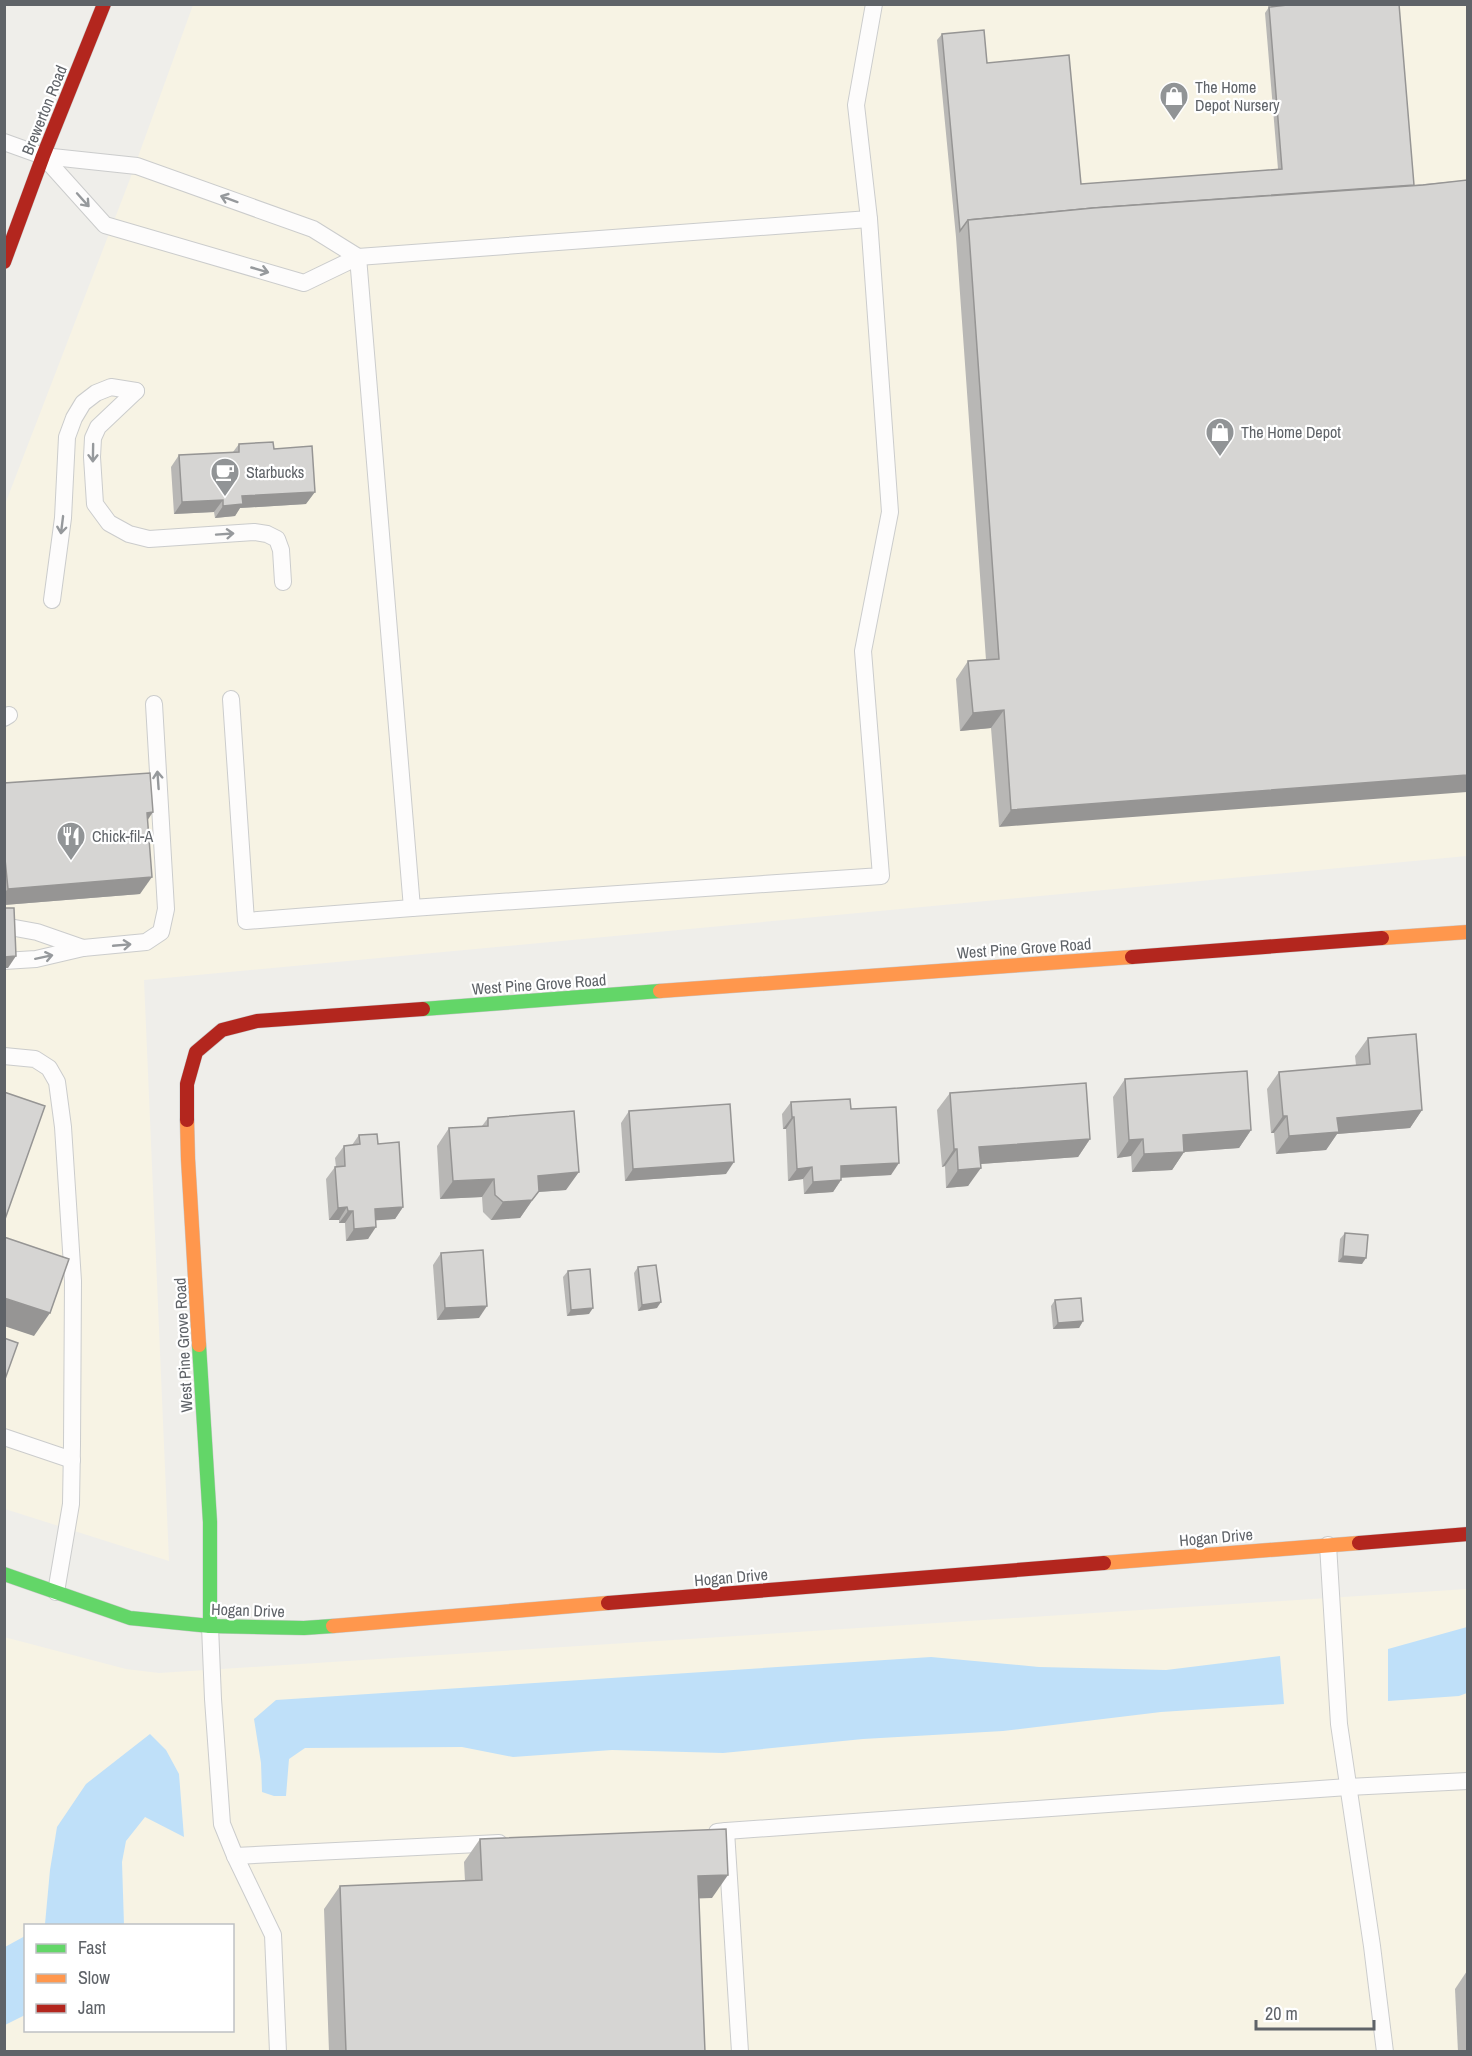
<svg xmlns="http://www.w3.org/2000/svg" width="1472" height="2056" viewBox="0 0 1472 2056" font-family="'Archivo Narrow',sans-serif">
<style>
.commercial{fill:#f7f3e4;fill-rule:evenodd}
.water{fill:#bfe0f9}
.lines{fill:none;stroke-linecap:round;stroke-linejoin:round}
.lane-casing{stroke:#cbcccc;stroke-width:18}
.fast-casing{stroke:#cacacb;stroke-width:15}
.slow-casing{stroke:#cacacb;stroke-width:15}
.jam-casing{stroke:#cacacb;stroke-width:15}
.lane{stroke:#fdfcfc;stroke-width:16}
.fast{stroke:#63d668;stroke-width:14}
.slow{stroke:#ff974d;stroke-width:14}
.jam{stroke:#b3261e;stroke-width:14}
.wall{fill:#b8b7b5}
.shaded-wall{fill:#969594}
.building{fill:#d6d5d3;stroke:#969594;stroke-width:1.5}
.oneway{stroke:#96999c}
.labels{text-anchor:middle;stroke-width:4.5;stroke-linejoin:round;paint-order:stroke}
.poi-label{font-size:16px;fill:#5f6368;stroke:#fff;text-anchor:start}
.street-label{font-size:16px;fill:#5f6368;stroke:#fff}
</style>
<rect width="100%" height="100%" fill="#efeeea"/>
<!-- commercial -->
<g class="commercial">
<polygon points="193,5 1467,5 1467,856 144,980 169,1561 5,1509 4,507 130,179"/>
<path d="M 1467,1589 L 1467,2051 L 5,2051 L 4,1637 L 126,1669 L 159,1673 ZM 26,1926 L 232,1926 L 232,2030 L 26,2030 Z"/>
</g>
<!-- water -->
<g class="water">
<polygon points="1467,1627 1467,1693 1459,1696 1388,1701 1388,1649"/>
<polygon points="1280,1656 1284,1704 1161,1712 1003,1731 863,1739 723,1753 612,1750 513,1757 462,1747 305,1748 289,1759 286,1796 274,1796 262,1792 261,1763 254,1719 276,1700 931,1657 1039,1667 1166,1670"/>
<polygon points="150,1734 166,1750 179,1774 184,1837 145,1817 126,1841 122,1862 124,1925 44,1925 45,1924 50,1870 57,1827 86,1784"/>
<polygon points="25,1936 25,2015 5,2025 5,1947"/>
</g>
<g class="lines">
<!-- lane casing -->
<g class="lane-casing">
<g id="lane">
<polyline points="4,142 43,156 137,166 313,229 358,257"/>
<polyline points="43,156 105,225 304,283 358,257 869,219 856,105 874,4"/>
<polyline points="358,257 412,908 881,876 863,651 890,512 869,219"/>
<polyline points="136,391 98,427 93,438 92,457 95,504 109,523 129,534 149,539 254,532 267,534 277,539 281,550 283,582"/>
<polyline points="52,600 63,518 67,437 74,418 83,403 96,393 111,387 136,391"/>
<polyline points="231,699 246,921 412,908"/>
<polyline points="4,718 9,715"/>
<polyline points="4,926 37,932 83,948 146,942 161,932 166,909 154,704"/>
<polyline points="4,961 36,959 83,948"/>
<polyline points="4,1056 35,1059 49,1068 57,1082 63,1127 73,1281 72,1445 71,1504 56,1592"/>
<polyline points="4,1437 72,1460"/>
<polyline points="1328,1545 1339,1724 1372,1946 1385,2052"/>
<polyline points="210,1626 213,1699 222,1824 235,1856 273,1935 278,2052"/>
<polyline points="726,1831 1348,1787 1468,1781"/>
<polyline points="717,1832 726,1831 740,2052"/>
<polyline points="235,1856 499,1843"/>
</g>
</g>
<!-- fast casing -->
<g class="fast-casing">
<g id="fast">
<polyline points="423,1009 660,991"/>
<polyline points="199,1345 210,1522 210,1626"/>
<polyline points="4,1574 130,1618 210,1626 304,1628 333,1626"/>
</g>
</g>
<!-- slow casing -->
<g class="slow-casing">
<g id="slow">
<polyline points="1382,938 1468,932"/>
<polyline points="660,991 1132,957"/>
<polyline points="187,1120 188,1159 199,1345"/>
<polyline points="1104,1563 1359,1543"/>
<polyline points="333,1626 608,1603"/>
</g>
</g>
<!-- jam casing -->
<g class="jam-casing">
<g id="jam">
<polyline points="4,262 43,156 104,4"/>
<polyline points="1132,957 1382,938"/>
<polyline points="187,1120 187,1084 196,1052 222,1030 257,1021 423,1009"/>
<polyline points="1359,1543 1468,1534"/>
<polyline points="608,1603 1104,1563"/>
</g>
</g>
<!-- lane -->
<use href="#lane" class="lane"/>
<!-- fast -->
<use href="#fast" class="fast"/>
<!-- slow -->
<use href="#slow" class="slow"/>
<!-- jam -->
<use href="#jam" class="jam"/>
</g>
<!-- wall -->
<g class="wall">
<polygon points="1269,7 1414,185 1467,180 999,827 991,728 960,731 956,679 968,661 986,660 956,237 937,40 942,34 987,63 1081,184 1278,169 1265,13"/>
<polygon points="239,444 274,449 306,504 240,508 235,516 215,518 214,512 174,514 171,467 179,455 233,452"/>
<polygon points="4,783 147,820 140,894 4,905"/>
<polygon points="1368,1038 1422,1110 1410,1128 1337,1134 1326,1150 1276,1154 1274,1133 1271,1133 1267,1089 1279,1072 1356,1065 1355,1056"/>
<polygon points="1125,1079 1251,1130 1239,1148 1184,1152 1172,1170 1132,1172 1131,1156 1117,1158 1113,1097"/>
<polygon points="950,1093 1090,1139 1078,1157 980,1164 968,1186 946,1188 945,1166 942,1167 937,1110"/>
<polygon points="791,1102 851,1109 891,1175 841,1178 841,1180 833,1192 804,1194 803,1179 788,1181 786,1129 783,1129 782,1114"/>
<polygon points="629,1111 726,1174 625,1181 621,1123"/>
<polygon points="488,1118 566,1190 538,1192 520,1218 491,1220 483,1212 482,1197 440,1199 437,1146 449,1128 482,1126"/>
<polygon points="359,1135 378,1144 403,1207 395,1219 376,1220 368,1239 346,1241 345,1223 339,1223 339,1220 329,1220 326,1179 335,1167 336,1167 335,1158 344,1146 352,1145"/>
<polygon points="1345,1233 1362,1264 1338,1262 1340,1239"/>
<polygon points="441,1253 479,1318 437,1320 433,1265"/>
<polygon points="638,1267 657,1308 638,1311 634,1273"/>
<polygon points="568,1271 589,1314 567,1316 563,1277"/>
<polygon points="1055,1300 1083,1321 1079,1328 1053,1329 1051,1306"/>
<polygon points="480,1839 712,1898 699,1898 705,2052 329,2052 324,1909 340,1886 465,1881 464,1862"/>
<polygon points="1467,1971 1467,2052 1458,2052 1455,1989"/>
</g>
<!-- shaded-wall -->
<g class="shaded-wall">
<polygon points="315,492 306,504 240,508 235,516 215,518 223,506 242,496"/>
<polygon points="223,500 214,512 174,514 182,502"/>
<polygon points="1004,710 991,728 960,731 973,713"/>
<polygon points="1467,775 1467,792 999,827 1011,810"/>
<polygon points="153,812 141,830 147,813"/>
<polygon points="152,877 140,894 4,905 4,893 8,889"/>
<polygon points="16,956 8,968 4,968 4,957"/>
<polygon points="1422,1110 1410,1128 1337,1134 1326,1150 1276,1154 1289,1136 1337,1118"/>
<polygon points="1283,1116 1287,1116 1274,1133 1271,1133"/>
<polygon points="792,1117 794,1117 786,1129 783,1129"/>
<polygon points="1251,1130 1239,1148 1184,1152 1172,1170 1132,1172 1144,1154 1183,1135"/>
<polygon points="1090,1139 1078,1157 967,1165 979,1147"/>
<polygon points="1143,1139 1131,1156 1117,1158 1129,1140"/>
<polygon points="954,1149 957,1149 945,1166 942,1167"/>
<polygon points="734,1162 726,1174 625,1181 633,1169"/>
<polygon points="899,1163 891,1175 832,1178 841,1166"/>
<polygon points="812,1167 803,1179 788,1181 797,1169"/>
<polygon points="981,1168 968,1186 946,1188 958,1170"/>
<polygon points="579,1172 566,1190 538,1192 520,1218 491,1220 503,1202 538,1176"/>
<polygon points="494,1179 482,1197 440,1199 453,1181"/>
<polygon points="841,1180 833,1192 804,1194 813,1182"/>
<polygon points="347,1207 339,1220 329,1220 338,1208"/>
<polygon points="403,1207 395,1219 367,1221 375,1209"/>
<polygon points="348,1211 353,1211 345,1223 339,1223"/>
<polygon points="376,1227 368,1239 346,1241 354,1229"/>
<polygon points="1343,1256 1366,1258 1362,1264 1338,1262"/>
<polygon points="4,1298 50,1313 34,1336 4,1326"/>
<polygon points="661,1302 657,1308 638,1311 642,1305"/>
<polygon points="487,1306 479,1318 437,1320 445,1308"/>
<polygon points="593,1308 589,1314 567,1316 571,1310"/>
<polygon points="1083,1321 1079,1328 1053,1329 1058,1323"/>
<polygon points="728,1875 712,1898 682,1899 698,1876"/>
</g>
<!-- building -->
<g class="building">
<polygon points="1296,4 1399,4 1414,185 1093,208 968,220 960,231 942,34 984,30 987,63 1069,55 1081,184 1282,169 1269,7"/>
<polygon points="1467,180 1467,775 1011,810 1004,710 973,713 968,661 999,659 968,220 1093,208 1423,185"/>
<polygon points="273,442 274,449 312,446 315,492 242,496 243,504 223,506 223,500 182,502 179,455 239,452 239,444"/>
<polygon points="150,773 153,812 147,813 152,877 8,889 4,849 4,783"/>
<polygon points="4,908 14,908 16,956 4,957"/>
<polygon points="1416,1034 1422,1110 1337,1118 1339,1132 1289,1136 1287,1116 1283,1116 1279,1072 1370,1064 1368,1038"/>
<polygon points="1247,1071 1251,1130 1183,1135 1184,1152 1144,1154 1143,1139 1129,1140 1125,1079"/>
<polygon points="1086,1083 1090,1139 979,1147 981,1168 958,1170 957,1149 954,1149 950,1093"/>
<polygon points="4,1092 45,1106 4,1222"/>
<polygon points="850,1099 851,1109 896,1107 899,1163 841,1166 841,1180 813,1182 812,1167 797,1169 794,1117 792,1117 791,1102"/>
<polygon points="730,1104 734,1162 633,1169 629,1111"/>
<polygon points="574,1111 579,1172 538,1176 539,1191 532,1200 503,1202 495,1195 494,1179 453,1181 449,1128 488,1126 488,1118"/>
<polygon points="377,1134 378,1144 399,1142 403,1207 375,1209 376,1227 354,1229 353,1211 348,1211 347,1207 338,1208 335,1167 345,1166 344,1146 360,1144 359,1135"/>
<polygon points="1345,1233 1368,1235 1366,1258 1343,1256"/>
<polygon points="4,1237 69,1259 50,1313 4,1298"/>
<polygon points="483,1250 487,1306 445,1308 441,1253"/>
<polygon points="656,1265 661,1302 642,1305 638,1267"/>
<polygon points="590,1269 593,1308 571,1310 568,1271"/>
<polygon points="1081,1298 1083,1321 1058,1323 1055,1300"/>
<polygon points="4,1338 18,1343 4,1382"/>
<polygon points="726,1829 728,1875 698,1876 705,2052 346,2052 340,1886 482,1880 480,1839"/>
</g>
<!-- one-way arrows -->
<defs><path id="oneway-shaft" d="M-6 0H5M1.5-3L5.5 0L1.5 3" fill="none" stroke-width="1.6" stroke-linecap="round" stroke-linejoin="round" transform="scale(1.5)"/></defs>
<g class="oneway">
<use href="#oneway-shaft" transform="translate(229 199) rotate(-160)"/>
<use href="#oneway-shaft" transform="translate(83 200) rotate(48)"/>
<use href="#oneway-shaft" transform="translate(260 270) rotate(16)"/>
<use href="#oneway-shaft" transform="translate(93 453) rotate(91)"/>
<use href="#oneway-shaft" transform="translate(62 525) rotate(97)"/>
<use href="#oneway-shaft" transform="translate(225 534) rotate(-4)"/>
<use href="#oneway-shaft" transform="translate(158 780) rotate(-94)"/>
<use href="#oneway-shaft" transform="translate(122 945) rotate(-5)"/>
<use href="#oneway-shaft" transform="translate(44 957) rotate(-12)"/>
</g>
<!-- icons -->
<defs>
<g id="shop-pin" transform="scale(1.5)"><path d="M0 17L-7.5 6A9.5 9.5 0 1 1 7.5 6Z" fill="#919496" stroke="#fff"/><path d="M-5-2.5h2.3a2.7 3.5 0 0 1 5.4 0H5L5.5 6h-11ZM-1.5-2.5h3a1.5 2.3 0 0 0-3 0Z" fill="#fff"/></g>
<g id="cafe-pin" transform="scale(1.5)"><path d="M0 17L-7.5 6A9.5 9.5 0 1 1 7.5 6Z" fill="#919496" stroke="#fff"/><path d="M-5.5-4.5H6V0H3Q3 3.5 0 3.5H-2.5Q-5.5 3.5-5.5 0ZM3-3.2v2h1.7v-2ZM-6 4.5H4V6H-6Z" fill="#fff"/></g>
<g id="restaurant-pin" transform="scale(1.5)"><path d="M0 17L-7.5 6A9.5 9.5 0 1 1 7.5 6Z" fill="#919496" stroke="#fff"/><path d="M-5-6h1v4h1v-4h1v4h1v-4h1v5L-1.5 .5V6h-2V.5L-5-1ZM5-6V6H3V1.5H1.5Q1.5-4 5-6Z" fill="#fff"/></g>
</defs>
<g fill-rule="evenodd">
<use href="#shop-pin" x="1174" y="96"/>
<use href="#shop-pin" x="1220" y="432"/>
<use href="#cafe-pin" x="225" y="472"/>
<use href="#restaurant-pin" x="71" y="836"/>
</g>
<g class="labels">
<!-- poi labels -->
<g class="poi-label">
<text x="1195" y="93">The Home<tspan x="1195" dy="18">Depot Nursery</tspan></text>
<text x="1241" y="438">The Home Depot</text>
<text x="246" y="478">Starbucks</text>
<text x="92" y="842">Chick-fil-A</text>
</g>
<!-- street labels -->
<g class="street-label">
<text transform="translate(44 110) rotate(-68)" y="6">Brewerton Road</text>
<text transform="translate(1024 948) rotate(-4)" y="6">West Pine Grove Road</text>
<text transform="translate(539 984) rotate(-4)" y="6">West Pine Grove Road</text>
<text transform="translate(183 1345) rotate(-93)" y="6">West Pine Grove Road</text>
<text transform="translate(1216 1537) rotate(-5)" y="6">Hogan Drive</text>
<text transform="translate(731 1577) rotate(-5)" y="6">Hogan Drive</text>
<text transform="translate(248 1610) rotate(2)" y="6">Hogan Drive</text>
</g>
</g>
<!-- border -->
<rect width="1472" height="2056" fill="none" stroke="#5f6368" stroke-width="12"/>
<!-- legend -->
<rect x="24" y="1924" width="210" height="108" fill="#ffffff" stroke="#bfc1c3" stroke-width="1.5"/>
<rect x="36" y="1944" width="30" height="9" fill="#63d668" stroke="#bfc1c3" stroke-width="1.5"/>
<text x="78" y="1954" font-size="18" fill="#5f6368">Fast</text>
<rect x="36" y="1974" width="30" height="9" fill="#ff974d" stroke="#bfc1c3" stroke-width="1.5"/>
<text x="78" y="1984" font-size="18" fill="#5f6368">Slow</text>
<rect x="36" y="2004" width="30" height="9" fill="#b3261e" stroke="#bfc1c3" stroke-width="1.5"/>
<text x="78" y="2014" font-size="18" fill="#5f6368">Jam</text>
<!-- scale -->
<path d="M1256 2020v9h118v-9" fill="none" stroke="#5f6368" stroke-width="3"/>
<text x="1265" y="2020" font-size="18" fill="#5f6368" stroke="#ffffff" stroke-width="4.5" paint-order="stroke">20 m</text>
</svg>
